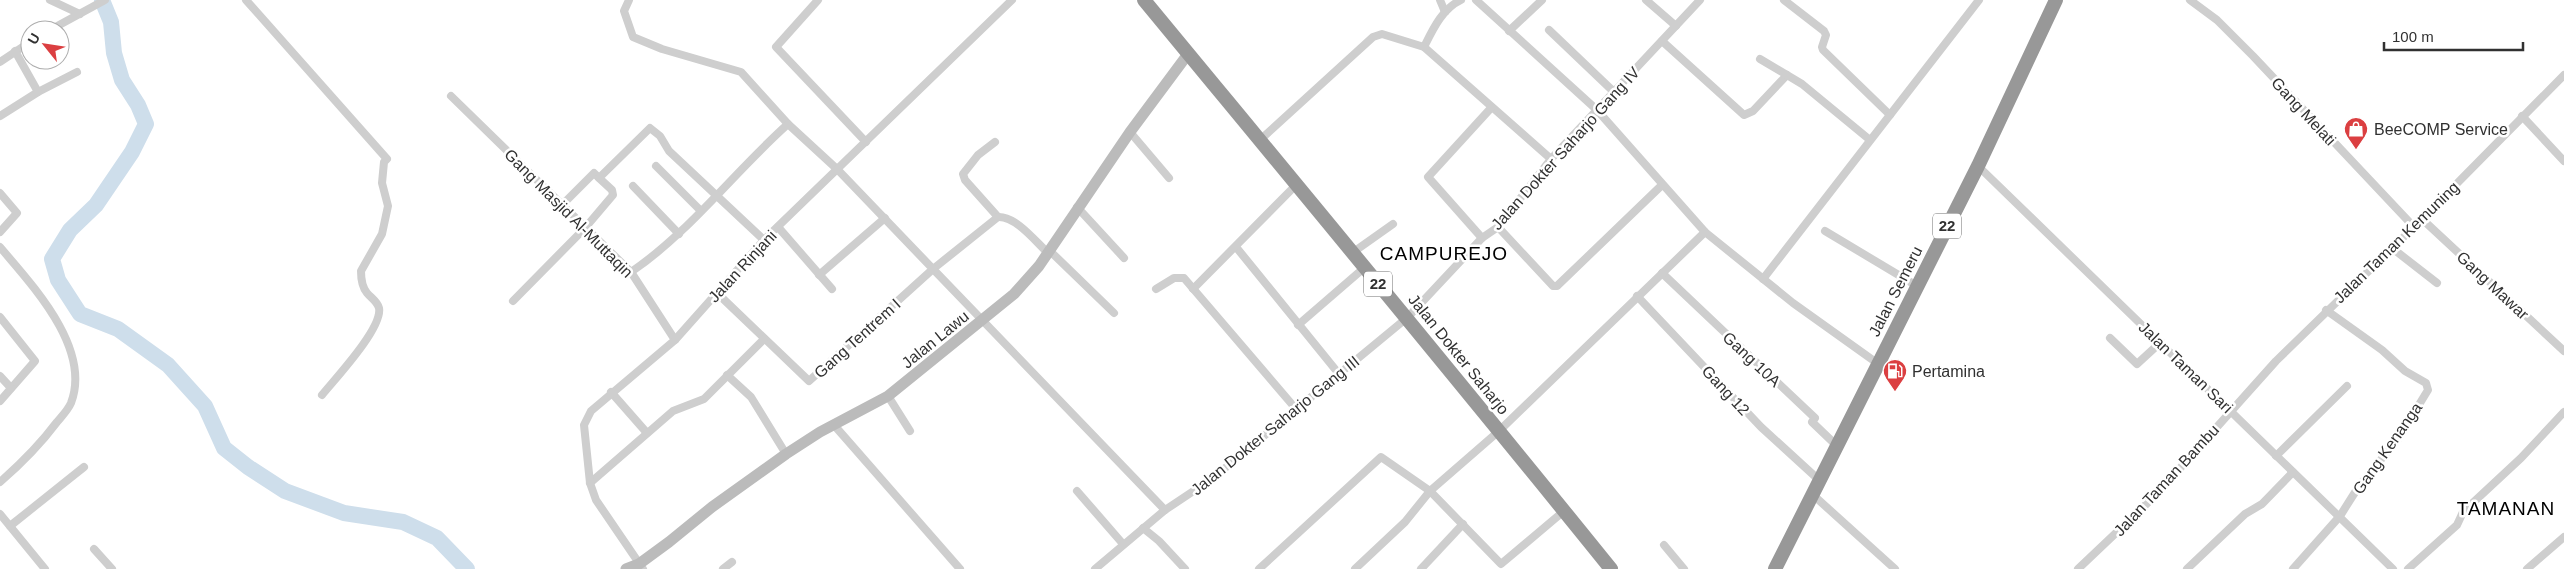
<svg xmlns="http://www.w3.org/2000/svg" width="2564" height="569" viewBox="0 0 2564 569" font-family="Helvetica,sans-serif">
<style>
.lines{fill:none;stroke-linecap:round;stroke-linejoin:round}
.river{stroke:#cedeeb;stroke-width:16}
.street{stroke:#cecece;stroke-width:8}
.secondary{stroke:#bbb;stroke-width:11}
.highway{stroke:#989898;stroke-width:14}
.labels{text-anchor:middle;stroke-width:5;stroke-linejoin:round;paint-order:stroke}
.shield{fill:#fff;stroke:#6f6f6f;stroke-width:1}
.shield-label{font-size:15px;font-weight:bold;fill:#313131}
.street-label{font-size:16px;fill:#313131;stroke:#fff}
.poi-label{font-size:16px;fill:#313131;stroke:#fff;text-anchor:start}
.quarter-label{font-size:19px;letter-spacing:1px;fill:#000;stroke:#fff}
</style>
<rect width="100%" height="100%" fill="#fff"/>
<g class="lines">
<!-- river -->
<polyline class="river" points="102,0 111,22 114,53 122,80 138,105 146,124 132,152 96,205 70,230 52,259 58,280 80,314 118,329 168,365 205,406 224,448 248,467 285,491 344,513 403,522 437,538 467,569"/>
<!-- street -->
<g class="street">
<polyline points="50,0 80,14"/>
<path d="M 246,0 L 387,159 L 384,162 L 382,183 L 388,206 L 382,234 L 361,271 C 361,279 362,287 367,293 C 371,298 377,301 379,308 C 383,328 334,380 322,395"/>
<polyline points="629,0 624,11 633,37 662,49 741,72 788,124"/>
<polyline points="818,0 776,47 866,142"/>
<polyline points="1440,0 1445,12"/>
<polyline points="1476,0 1597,110 1705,232 1793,303 1877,363"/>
<polyline points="1646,0 1676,26"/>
<polyline points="1784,0 1824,31 1826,35 1822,47 1823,50 1890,115"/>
<polyline points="2190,0 2217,20 2253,56 2414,227"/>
<polyline points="50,30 105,0"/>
<polyline points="1549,30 1614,92"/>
<polyline points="1509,31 1542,0"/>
<polyline points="1662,41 1744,115 1753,111 1787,75"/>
<path d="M 1424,47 C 1433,29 1442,9 1461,0"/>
<polyline points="1760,59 1802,84 1870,140"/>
<polyline points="0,62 30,42"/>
<polyline points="38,92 77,72"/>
<polyline points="451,96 631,272 675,340"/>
<polyline points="0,116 38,92 15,51"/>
<polyline points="2522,116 2564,161"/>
<polyline points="1130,132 1169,178"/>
<polyline points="1260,140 1373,37 1382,34 1424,47 1551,159"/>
<polyline points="995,142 978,155 963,174 965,180 998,217 933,269 1165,510"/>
<polyline points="656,166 700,210"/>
<polyline points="1978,166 2393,569"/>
<polyline points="633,186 679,234"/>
<polyline points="0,193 17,213 0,232"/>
<polyline points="562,205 594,173 599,178"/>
<polyline points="1077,207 1124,258"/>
<path d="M 998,217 C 1016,216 1036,242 1048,253"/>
<polyline points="2422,219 2564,351"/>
<polyline points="778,227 832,289"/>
<polyline points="1498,227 1553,286 1557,286 1662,185"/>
<polyline points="1825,231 1917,286"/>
<polyline points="1482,238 1428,177 1491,108"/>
<path d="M 0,247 C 32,285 92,348 71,403 C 68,410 62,416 57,422 C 39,446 23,462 0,482"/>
<polyline points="1236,247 1339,374"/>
<polyline points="2392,248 2437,283"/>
<polyline points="1050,251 1114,313"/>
<polyline points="1352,253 1393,224"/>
<path d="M 631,272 C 690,232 734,172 788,124 L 838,170 L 933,269 L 809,381 L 717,293"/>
<polyline points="1662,273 1815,418 1812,422 1836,445"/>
<polyline points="819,275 885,218"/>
<polyline points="1763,279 1979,0"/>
<polyline points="1156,289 1174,278 1184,278 1296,409"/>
<polyline points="1193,289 1296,185"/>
<polyline points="1637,296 1761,427 1819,480"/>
<polyline points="513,301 585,228 613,195 612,190 599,178 650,128 660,136 669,151 764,240"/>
<polyline points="0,317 35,361 0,401"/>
<polyline points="1298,325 1364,268"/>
<polyline points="2110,338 2137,364 2161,342"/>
<polyline points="727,375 751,397 786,454"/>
<polyline points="0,376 11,388"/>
<polyline points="611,392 647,433"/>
<polyline points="888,396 910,431"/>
<polyline points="834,425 960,569"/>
<polyline points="2276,456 2347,386"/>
<polyline points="590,483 673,411 704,399 764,339"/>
<polyline points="1077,491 1123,544"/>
<polyline points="1812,494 1895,569"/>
<polyline points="0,514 45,569"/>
<polyline points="10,526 84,467"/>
<polyline points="1143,528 1159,541 1185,569"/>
<polyline points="1664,545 1684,569"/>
<polyline points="94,549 112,569"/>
<polyline points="643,569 596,500 590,483 584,425 591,411 675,340 764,240 1012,0"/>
<polyline points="723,569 732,562"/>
<polyline points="1095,569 1165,510 1213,478 1408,317 1482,238 1498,227 1551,159 1700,0"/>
<polyline points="1259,569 1381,457 1430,491 1501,564 1564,511"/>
<polyline points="1355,569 1405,522 1430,491 1499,431 1705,232"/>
<polyline points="1421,569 1463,524"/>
<polyline points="2078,569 2157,494 2276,361 2414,227 2564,75"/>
<polyline points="2187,569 2245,514 2262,504 2293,472"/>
<polyline points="2293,569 2340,516 2359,486 2398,439 2428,390 2426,383 2405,371 2382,350 2326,310"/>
<polyline points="2408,569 2457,525 2463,512 2521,458 2564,412"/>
<polyline points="2527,569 2564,537"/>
</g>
<!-- secondary -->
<polyline class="secondary" points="626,569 639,564 669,542 712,507 786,454 820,432 888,396 1014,294 1039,266 1130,132 1188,54"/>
<!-- highway -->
<g class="highway">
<path d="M 1144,0 C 1300,189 1457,378 1611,569"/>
<polyline points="1775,569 1978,166 2056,0"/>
</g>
</g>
<!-- icons -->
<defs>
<g id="shop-pin" transform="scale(1.25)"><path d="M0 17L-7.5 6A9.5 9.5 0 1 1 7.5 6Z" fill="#db3f41" stroke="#fff"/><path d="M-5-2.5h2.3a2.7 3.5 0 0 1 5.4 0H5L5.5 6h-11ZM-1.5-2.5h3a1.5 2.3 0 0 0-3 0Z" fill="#fff"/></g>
<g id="fuel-pin" transform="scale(1.25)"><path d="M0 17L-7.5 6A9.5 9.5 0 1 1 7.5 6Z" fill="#db3f41" stroke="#fff"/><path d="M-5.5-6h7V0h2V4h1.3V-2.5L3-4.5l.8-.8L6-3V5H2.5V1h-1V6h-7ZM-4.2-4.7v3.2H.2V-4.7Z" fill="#fff"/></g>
</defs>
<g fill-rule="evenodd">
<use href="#shop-pin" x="2356" y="129"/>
<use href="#fuel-pin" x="1895" y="371"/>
</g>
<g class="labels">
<!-- shield labels -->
<g class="shield">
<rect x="1933" y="213.5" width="28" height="25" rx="4"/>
<rect x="1364" y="271.5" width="28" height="25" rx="4"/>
</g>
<g class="shield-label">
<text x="1947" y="231">22</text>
<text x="1378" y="289">22</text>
</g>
<!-- street labels -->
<g class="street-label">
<text transform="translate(2304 111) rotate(47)" y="6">Gang Melati</text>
<text transform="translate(1565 148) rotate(-48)" y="6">Jalan Dokter Saharjo Gang IV</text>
<text transform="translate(569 213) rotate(45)" y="6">Gang Masjid Al-Muttaqin</text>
<text transform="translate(2396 242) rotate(-44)" y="6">Jalan Taman Kemuning</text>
<text transform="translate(742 266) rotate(-47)" y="6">Jalan Rinjani</text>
<text transform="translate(2493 285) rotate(43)" y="6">Gang Mawar</text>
<text transform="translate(1895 291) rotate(-63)" y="6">Jalan Semeru</text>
<text transform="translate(857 338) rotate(-42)" y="6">Gang Tentrem I</text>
<text transform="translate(935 339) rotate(-39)" y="6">Jalan Lawu</text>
<text transform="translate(1459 354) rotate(51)" y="6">Jalan Dokter Saharjo</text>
<text transform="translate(1752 359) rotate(43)" y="6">Gang 10A</text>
<text transform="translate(2186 367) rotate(44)" y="6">Jalan Taman Sari</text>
<text transform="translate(1726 390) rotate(47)" y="6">Gang 12</text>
<text transform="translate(1275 425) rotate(-39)" y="6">Jalan Dokter Saharjo Gang III</text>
<text transform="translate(2387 448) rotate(-55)" y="6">Gang Kenanga</text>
<text transform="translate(2166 480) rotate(-47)" y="6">Jalan Taman Bambu</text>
</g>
<!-- poi labels -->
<g class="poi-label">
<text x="2374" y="135">BeeCOMP Service</text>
<text x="1912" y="377">Pertamina</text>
</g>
<!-- quarter labels -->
<g class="quarter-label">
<text x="1444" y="260">CAMPUREJO</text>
<text x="2506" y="515">TAMANAN</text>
</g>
</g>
<!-- north arrow -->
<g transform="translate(45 45) rotate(300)"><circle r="24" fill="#ffffff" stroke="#adadad"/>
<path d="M0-4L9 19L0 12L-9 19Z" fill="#db3f41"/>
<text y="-8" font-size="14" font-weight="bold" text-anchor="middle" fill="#313131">U</text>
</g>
<!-- scale -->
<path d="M2384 42v8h139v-8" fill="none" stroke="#313131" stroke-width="2.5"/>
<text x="2392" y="42" font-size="15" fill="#313131" stroke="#ffffff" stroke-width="4" paint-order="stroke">100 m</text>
</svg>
